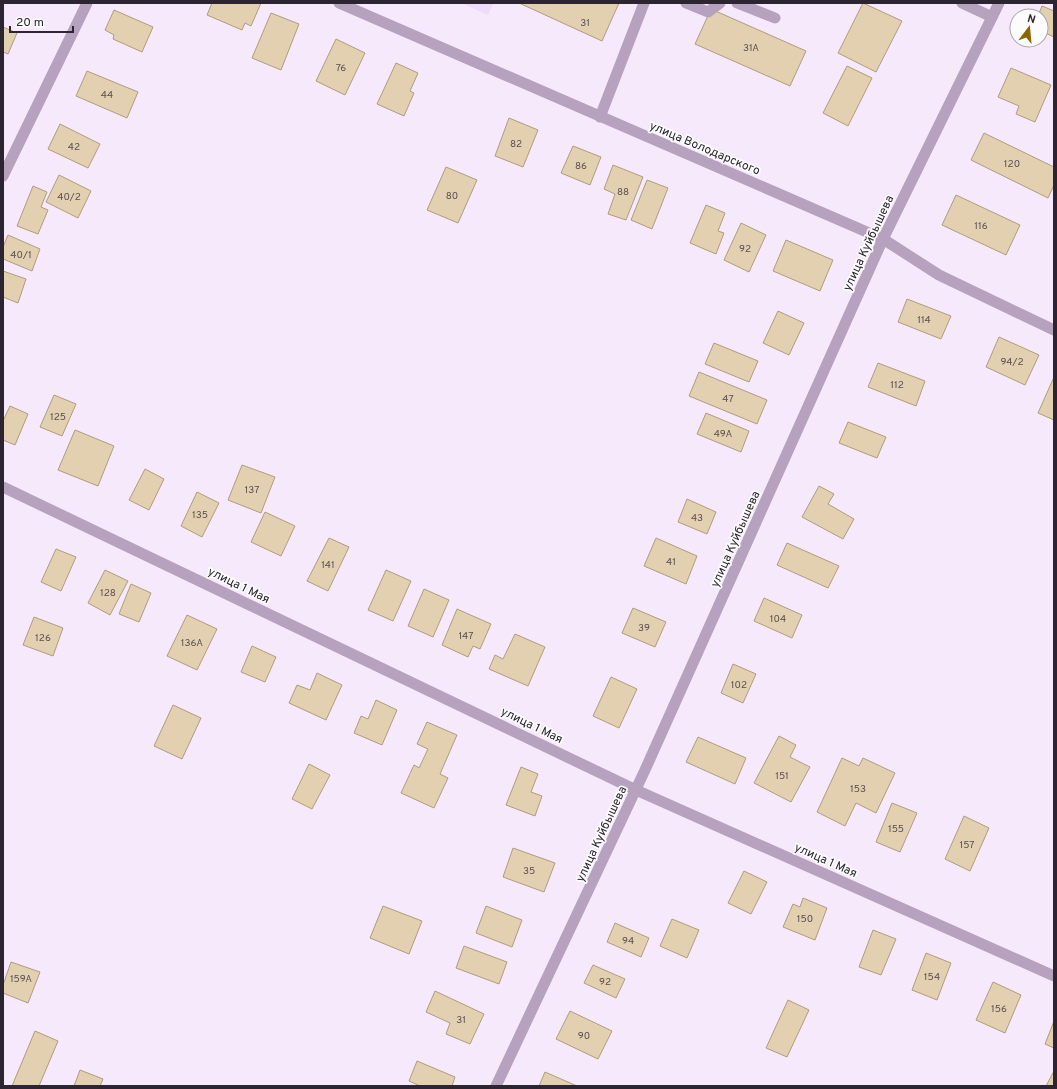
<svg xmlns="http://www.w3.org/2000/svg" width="1057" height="1089" viewBox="0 0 1057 1089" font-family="Overpass,sans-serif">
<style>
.built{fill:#f1dbfa}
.building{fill:#e2d0b0;stroke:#ae9d7d}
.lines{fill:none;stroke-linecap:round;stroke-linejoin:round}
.service{stroke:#b6a1bf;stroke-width:11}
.minor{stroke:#b6a1bf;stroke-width:11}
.tertiary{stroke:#b6a1bf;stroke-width:11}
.labels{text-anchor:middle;stroke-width:3.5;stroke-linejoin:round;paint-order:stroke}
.number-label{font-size:10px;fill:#5a4f50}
.street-label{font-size:12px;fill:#2c2430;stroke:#fcfcfc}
</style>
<rect width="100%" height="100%" fill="#f6e9fc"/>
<!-- built -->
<polygon class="built" points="461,3 494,3 488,15"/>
<!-- building -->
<g class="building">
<polygon points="212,3 261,3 251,26 245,23 242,30 207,15"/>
<polygon points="519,3 619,3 602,41"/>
<polygon points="863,3 902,21 876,72 838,53"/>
<polygon points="1042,6 1054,11 1054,37 1041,31 1041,16 1038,16"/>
<polygon points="711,9 806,51 790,86 695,44"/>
<polygon points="114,10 153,27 142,52 113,39 114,35 105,30"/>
<polygon points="271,13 299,24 281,70 252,58"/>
<polygon points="3,27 17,33 8,54 3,52"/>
<polygon points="336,39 365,53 345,95 316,81"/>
<polygon points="396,63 418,73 410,91 414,93 404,116 377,104"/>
<polygon points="847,66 872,78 848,126 823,113"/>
<polygon points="1011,68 1051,85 1035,122 1016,114 1019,106 998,97"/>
<polygon points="87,71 138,92 127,118 76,96"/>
<polygon points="509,118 538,130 523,167 495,156"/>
<polygon points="60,124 100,144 88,168 48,149"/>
<polygon points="984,133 1054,167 1054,185 1048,198 971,160"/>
<polygon points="573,146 601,157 590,185 561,173"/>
<polygon points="613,165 643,177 626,220 608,214 615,194 604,189"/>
<polygon points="446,167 477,180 458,223 427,210"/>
<polygon points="59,175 91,191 78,218 46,202"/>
<polygon points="647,180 668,188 652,229 631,220"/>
<polygon points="33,186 47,192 41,207 48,210 38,234 17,226"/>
<polygon points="956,195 1020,225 1006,255 942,225"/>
<polygon points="706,205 725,213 718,231 724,233 716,254 690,243"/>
<polygon points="741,223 766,235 749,272 724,260"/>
<polygon points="8,235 40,249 32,271 3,259 3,247"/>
<polygon points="786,240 833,260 820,291 773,271"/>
<polygon points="3,271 26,279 18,303 3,297"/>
<polygon points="907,299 951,316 941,339 898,322"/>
<polygon points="778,311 804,323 789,355 763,343"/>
<polygon points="999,337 1039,355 1025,385 986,367"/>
<polygon points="714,343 758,361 749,382 705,364"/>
<polygon points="878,363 925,381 916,406 868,387"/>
<polygon points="699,372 767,400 757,424 689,396"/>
<polygon points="1054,377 1054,420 1038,413"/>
<polygon points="54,395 76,404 62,436 40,427"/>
<polygon points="10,406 28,414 15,445 3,440 3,421"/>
<polygon points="706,413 749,431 741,452 697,434"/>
<polygon points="848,422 886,437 877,458 839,443"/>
<polygon points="75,430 114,446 98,486 58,470"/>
<polygon points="242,465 275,477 261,513 228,500"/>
<polygon points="145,469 164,479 149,510 129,500"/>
<polygon points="819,486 834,494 828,504 854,519 843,539 802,517"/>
<polygon points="197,492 219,503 202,537 181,526"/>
<polygon points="687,499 716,512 707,534 678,522"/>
<polygon points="265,512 295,526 281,556 251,542"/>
<polygon points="329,538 349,547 328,591 307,581"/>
<polygon points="656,538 697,556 686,584 644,566"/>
<polygon points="787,543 839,566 828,588 777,565"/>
<polygon points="56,549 76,557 61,591 41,582"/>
<polygon points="105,570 128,581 110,615 88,603"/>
<polygon points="386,570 411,581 393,621 368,610"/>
<polygon points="131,584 151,593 139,622 119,614"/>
<polygon points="424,589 449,600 433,637 408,626"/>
<polygon points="764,598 802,615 792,638 754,621"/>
<polygon points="633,608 666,622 655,647 622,633"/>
<polygon points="457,609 491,624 480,649 473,646 468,657 442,645"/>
<polygon points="187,615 217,629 197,670 167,656"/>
<polygon points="34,617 63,628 53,656 23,645"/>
<polygon points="515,634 545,647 528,686 489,669 495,655 503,659"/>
<polygon points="252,646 276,657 265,682 241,672"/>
<polygon points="733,664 756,674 743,703 721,693"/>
<polygon points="317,673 342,685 326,720 289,703 297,685 310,690"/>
<polygon points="611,677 637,689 619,728 593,716"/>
<polygon points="376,700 397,710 382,745 354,733 361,716 368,719"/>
<polygon points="173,705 201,718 182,759 154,746"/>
<polygon points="427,722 457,735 440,774 448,778 434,808 401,793 414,765 419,768 428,749 417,744"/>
<polygon points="779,736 796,745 790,757 810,767 791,802 754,783"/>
<polygon points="698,737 746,758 735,784 686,762"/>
<polygon points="842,758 859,766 863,758 895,773 876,813 856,803 845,826 817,812"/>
<polygon points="309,764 330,775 312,809 292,799"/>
<polygon points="521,767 538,774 531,792 542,796 535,816 506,805"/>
<polygon points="892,803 917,813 900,852 876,842"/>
<polygon points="964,816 989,828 970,871 945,859"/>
<polygon points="513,848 555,863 544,892 503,877"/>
<polygon points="744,871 767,882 751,914 728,903"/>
<polygon points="803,898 827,908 815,940 783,927 793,904 800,907"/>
<polygon points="383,906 422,921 409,954 370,938"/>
<polygon points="486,906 522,920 512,947 476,933"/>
<polygon points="672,919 699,930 687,958 660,946"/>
<polygon points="615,923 649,938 641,957 607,942"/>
<polygon points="873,930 896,939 881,975 859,967"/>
<polygon points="464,946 507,962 499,984 456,968"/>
<polygon points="926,953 951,963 937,1000 912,990"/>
<polygon points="11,962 40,972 28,1003 3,993 3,985"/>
<polygon points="593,965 625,979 616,998 584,983"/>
<polygon points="993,982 1021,995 1005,1033 976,1020"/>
<polygon points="435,991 484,1014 470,1044 446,1034 450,1023 426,1012"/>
<polygon points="788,1000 809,1010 787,1057 766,1048"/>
<polygon points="570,1011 612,1031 598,1059 556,1039"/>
<polygon points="1054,1021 1054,1048 1045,1044"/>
<polygon points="35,1031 58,1041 39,1086 12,1086"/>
<polygon points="417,1061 455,1077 452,1086 420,1086 409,1081"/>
<polygon points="80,1070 103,1079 100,1086 74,1086"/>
<polygon points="1054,1071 1054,1086 1046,1086"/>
<polygon points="545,1072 577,1086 539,1086"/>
</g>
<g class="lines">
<!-- service -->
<g class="service">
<polyline points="686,3 708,12 720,3"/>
<polyline points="737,3 775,18"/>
<polyline points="962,3 992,17"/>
<polyline points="600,117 644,3"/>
</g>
<!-- minor -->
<g class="minor">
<polyline points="339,3 883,239 939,275 1054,330"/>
<polyline points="3,176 87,3"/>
<polyline points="3,487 636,790 1054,976"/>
</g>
<!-- tertiary -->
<polyline class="tertiary" points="496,1086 645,770 883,239 999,3"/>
</g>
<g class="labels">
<!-- number labels -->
<g class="number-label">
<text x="585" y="26">31</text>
<text x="751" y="51">31А</text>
<text x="341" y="71">76</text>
<text x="107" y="98">44</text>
<text x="516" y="147">82</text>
<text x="74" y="150">42</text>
<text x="1012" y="167">120</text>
<text x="581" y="169">86</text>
<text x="623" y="195">88</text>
<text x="452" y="199">80</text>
<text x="69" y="200">40/2</text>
<text x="981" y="229">116</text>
<text x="745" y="252">92</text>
<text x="21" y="258">40/1</text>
<text x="924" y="323">114</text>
<text x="1012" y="365">94/2</text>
<text x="897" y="388">112</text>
<text x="728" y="402">47</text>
<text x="58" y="420">125</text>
<text x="723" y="437">49А</text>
<text x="252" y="493">137</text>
<text x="200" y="518">135</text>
<text x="697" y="521">43</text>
<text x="671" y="565">41</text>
<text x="328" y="568">141</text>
<text x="108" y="596">128</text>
<text x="778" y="622">104</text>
<text x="644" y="631">39</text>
<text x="466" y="639">147</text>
<text x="43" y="641">126</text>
<text x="192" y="646">136А</text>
<text x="739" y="688">102</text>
<text x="782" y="779">151</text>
<text x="858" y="792">153</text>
<text x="896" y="832">155</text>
<text x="967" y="848">157</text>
<text x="529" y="874">35</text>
<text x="805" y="922">150</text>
<text x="628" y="944">94</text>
<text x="932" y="980">154</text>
<text x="21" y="982">159А</text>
<text x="605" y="985">92</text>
<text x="999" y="1012">156</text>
<text x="461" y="1023">31</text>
<text x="584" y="1039">90</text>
</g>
<!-- street labels -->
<g class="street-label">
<text transform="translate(705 148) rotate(23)" y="4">улица Володарского</text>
<text transform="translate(868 243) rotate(-65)" y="4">улица Куйбышева</text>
<text transform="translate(735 539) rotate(-66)" y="4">улица Куйбышева</text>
<text transform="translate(239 585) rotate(26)" y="4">улица 1 Мая</text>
<text transform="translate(532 725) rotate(26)" y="4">улица 1 Мая</text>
<text transform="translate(601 834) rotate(-65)" y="4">улица Куйбышева</text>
<text transform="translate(826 860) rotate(24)" y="4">улица 1 Мая</text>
</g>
</g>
<!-- border -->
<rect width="1057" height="1089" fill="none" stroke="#2c2430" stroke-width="8"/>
<!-- north arrow -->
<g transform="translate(1029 28) rotate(16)"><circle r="19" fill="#fcfcfc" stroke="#a9a6aa"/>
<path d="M0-3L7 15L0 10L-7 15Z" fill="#8a6503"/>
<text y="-6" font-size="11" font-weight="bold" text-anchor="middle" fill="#2c2430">N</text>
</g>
<!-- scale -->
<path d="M10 26v6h63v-6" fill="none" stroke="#2c2430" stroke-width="2"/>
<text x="16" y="26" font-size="12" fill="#2c2430" stroke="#fcfcfc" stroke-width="3" paint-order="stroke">20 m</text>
</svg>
